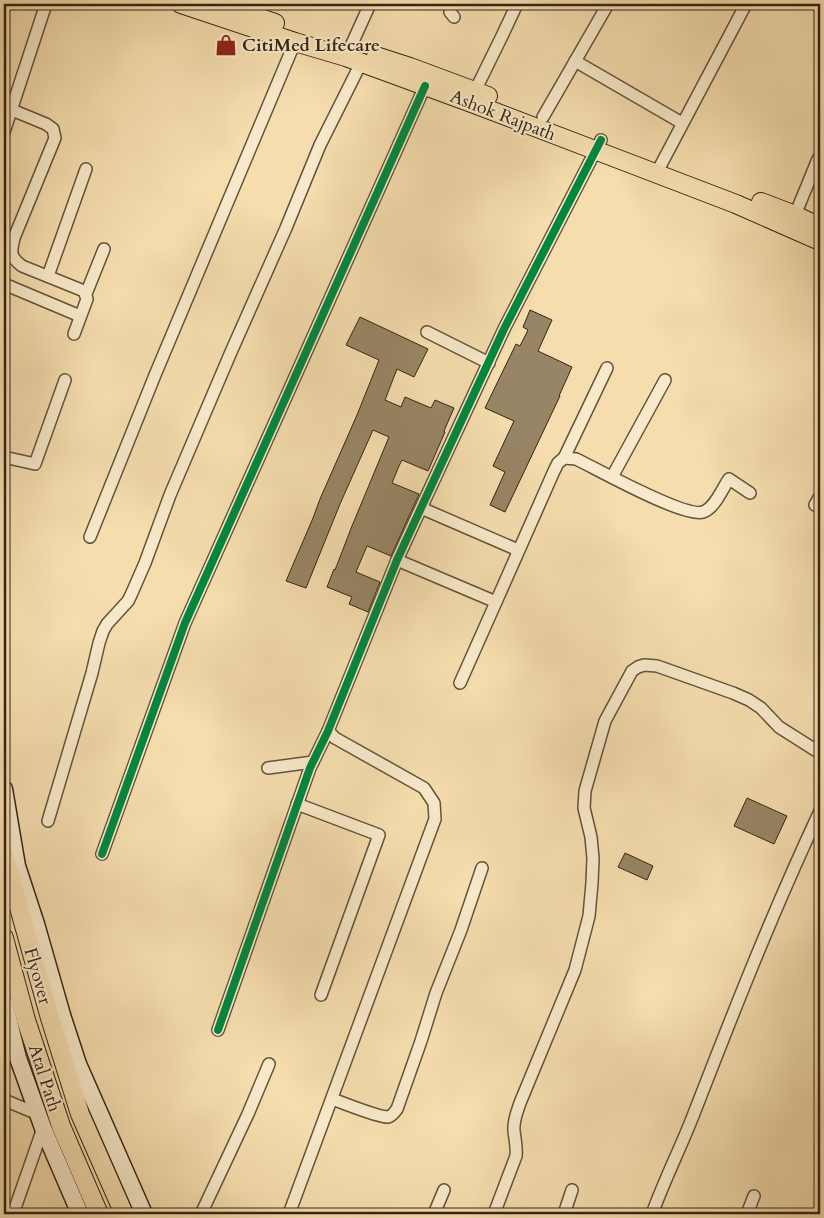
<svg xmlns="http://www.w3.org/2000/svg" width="824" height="1218" viewBox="0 0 824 1218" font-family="Cardo,serif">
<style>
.building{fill:#988565;stroke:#342515}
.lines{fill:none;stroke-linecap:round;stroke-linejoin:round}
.street-casing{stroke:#64533b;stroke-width:14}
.secondary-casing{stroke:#342515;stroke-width:19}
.primary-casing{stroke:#342515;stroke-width:20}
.street{stroke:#f8e9ca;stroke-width:11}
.secondary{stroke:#f8e9ca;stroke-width:16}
.primary{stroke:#f5ddae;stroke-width:18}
.cycleway-casing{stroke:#f8e9ca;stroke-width:11}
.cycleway{stroke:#00873e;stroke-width:8}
.labels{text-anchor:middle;stroke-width:4;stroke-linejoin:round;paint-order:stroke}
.poi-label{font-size:18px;font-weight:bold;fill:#342515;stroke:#f8e9ca;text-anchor:start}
.street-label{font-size:18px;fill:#342515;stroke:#f8e9ca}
</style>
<rect width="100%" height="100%" fill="#f5ddae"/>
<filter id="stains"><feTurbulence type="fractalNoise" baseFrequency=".004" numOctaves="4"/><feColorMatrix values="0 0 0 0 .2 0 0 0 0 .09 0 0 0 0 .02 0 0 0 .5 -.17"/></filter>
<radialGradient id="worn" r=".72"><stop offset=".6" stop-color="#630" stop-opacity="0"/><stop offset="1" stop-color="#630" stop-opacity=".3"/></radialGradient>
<!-- building -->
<g class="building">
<polygon points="530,310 552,320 538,351 572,367 559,396 560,396 505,512 490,505 505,472 493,466 514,421 485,408 516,344 520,346 528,330 523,327"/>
<polygon points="360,317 428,349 414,377 397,369 385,400 401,407 405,397 431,408 435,400 454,408 444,431 445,432 428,471 402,460 399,466 392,483 419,494 391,556 367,546 356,572 380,582 368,612 349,604 352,597 327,587 334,569 335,570 352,526 389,437 373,430 340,504 306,588 286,581 313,518 320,499 357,415 379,360 346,345"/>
<polygon points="747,798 787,816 774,844 734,826"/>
<polygon points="625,853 653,866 647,880 618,867"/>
</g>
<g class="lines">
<!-- street casing -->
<g class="street-casing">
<g id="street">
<polyline points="451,4 450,12 454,17"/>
<polyline points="346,57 370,4"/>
<polyline points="575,61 682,123"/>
<polyline points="475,91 502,36 517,4"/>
<path d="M 12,110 L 46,124 L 53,129 L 55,138 L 14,238 C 11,252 9,256 22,266 L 84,291 L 87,299 L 74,334"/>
<polyline points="543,117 608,4"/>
<polyline points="4,132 46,4"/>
<polyline points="656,174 746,4"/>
<polyline points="793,220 818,159 820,160"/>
<polyline points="48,276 86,169"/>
<polyline points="4,284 80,316"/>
<polyline points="86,294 104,249"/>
<polyline points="427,332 489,363"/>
<polyline points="4,457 35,464 65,380"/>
<polyline points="564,458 607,368"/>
<polyline points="612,477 665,380"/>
<polyline points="815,505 820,496"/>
<polyline points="421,508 518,550"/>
<polyline points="90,537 155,375 295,42"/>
<path d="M 397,560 L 496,602 L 554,471 L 558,463 L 564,458 L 576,459 C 597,469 684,518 703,512 C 715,508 722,489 729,479 L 750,493"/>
<polyline points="460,683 496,602"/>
<polyline points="268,768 313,762"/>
<polyline points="297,804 379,835 321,995"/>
<polyline points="48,821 92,673 99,643 103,631 107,624 128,601 131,595 145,563 170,495 231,352 286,228 320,145 361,63"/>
<polyline points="102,854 185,623 425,86"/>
<polyline points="218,1030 310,768 328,731 397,560 421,508 504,329 601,140"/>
<path d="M 332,1099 C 344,1103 377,1117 388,1117 C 392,1116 394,1113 397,1109 L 421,1041 L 436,993 L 461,930 L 482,868"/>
<polyline points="4,1100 38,1114"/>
<polyline points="13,1214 43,1128"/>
<polyline points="201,1214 248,1114 269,1064"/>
<polyline points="289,1214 435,819 434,803 424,788 335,738 328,731"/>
<polyline points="434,1214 444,1190"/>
<path d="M 494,1214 L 516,1156 C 517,1147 515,1140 514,1131 C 513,1121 517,1112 520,1103 L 575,970 L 589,916 L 592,883 L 593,858 L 591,837 L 584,808 L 585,791 L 605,721 L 632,671 L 638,667 L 644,665 L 657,666 L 733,693 L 749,700 L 761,708 L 779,727 L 820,753"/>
<polyline points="564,1214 572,1190"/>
<path d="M 652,1214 C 664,1181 680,1149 693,1116 C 733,1013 773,911 820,811"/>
<polyline points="747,1214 754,1196"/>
</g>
</g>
<!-- secondary casing -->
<g class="secondary-casing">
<g id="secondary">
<polyline points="4,789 17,866 36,924 62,1015 78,1064 144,1214"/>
<polyline points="4,1002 18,1058 43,1128 80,1214"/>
</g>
</g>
<!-- primary casing -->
<g class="primary-casing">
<g id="primary">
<polyline points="181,4 295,42 346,57 469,102 736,204 820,241"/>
<polyline points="219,4 275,23"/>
<polyline points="376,56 410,67 488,96"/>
<polyline points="761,202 795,215 820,227"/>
<polyline points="4,854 50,1018 80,1114 124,1214"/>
<polyline points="4,938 26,1020 61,1126 99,1214"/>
</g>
</g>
<!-- street -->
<use href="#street" class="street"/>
<!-- secondary -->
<use href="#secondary" class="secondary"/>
<!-- primary -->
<use href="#primary" class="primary"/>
<!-- cycleway casing -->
<g class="cycleway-casing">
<g id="cycleway">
<polyline points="102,854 185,623 425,86"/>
<polyline points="218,1030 310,768 328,731 397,560 421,508 504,329 601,140"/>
</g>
</g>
<!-- cycleway -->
<use href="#cycleway" class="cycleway"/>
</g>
<!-- icons -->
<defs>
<g id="shop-bare" transform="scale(1.725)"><path d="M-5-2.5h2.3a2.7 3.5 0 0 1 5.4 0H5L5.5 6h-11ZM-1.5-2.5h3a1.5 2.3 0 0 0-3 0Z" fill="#8f2418" stroke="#f8e9ca" stroke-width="2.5" paint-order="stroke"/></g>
</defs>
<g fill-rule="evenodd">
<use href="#shop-bare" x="226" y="45"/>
</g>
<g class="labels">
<!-- poi labels -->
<g class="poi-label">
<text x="242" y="51">CitiMed Lifecare</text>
</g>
<!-- street labels -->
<g class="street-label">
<text transform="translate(503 115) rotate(21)" y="6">Ashok Rajpath</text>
<text transform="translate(38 976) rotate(74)" y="6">Flyover</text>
<text transform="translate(45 1078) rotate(72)" y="6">Atal Path</text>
</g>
</g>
<!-- margin -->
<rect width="824" height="1218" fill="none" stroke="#f5ddae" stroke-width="20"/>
<rect x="5" y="5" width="814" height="1208" fill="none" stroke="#342515" stroke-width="2.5"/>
<rect x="10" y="10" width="804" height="1198" fill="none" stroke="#342515"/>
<rect width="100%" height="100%" filter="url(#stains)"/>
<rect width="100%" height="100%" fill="url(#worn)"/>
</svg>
